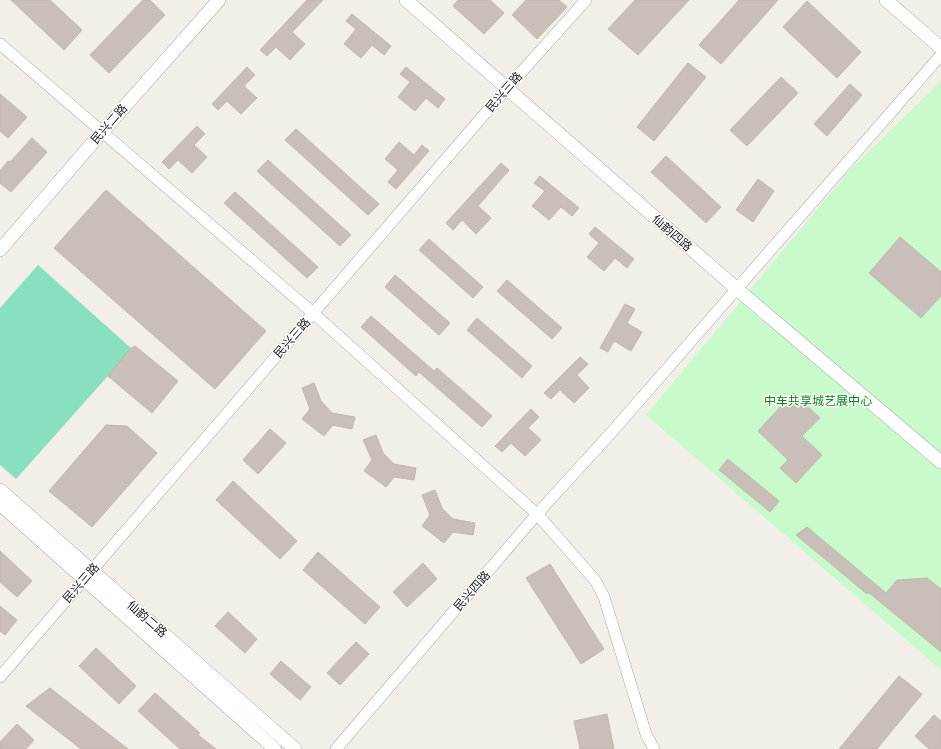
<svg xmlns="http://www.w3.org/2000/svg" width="941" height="749" viewBox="0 0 941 749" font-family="Mulish,'Noto Sans SC',sans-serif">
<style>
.park{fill:#c8facc}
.pitch{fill:#88e0be}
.building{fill:#c7bfb8;stroke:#c4b6ab}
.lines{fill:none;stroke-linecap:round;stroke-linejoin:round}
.minor-casing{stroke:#a9a9a9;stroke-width:12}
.tertiary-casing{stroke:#a9a9a9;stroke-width:14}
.minor{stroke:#fff;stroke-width:11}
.tertiary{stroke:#fff;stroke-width:13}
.labels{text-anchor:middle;stroke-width:3;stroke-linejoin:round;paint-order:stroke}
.street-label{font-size:12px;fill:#222;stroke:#fff}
.park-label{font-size:12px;fill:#0c8416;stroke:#fff}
</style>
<rect width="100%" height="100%" fill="#f2efe9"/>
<!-- park -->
<polygon class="park" points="941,81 941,670 646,415 849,171"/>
<!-- pitch -->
<polygon class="pitch" points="38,265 132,349 16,479 0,465 0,308"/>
<!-- building -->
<g class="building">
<polygon points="11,0 50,0 82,30 64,50"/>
<polygon points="143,0 150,0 165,15 109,73 90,55"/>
<polygon points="307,0 323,0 292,32 305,44 290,60 276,47 267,56 260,50"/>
<polygon points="458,0 490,0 504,13 484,34 453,6"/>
<polygon points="526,0 559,0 567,7 537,39 512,15"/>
<polygon points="635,0 689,0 638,55 608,29"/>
<polygon points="739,0 778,0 721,64 699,45"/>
<polygon points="807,1 861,52 837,78 783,27"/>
<polygon points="352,14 391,46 384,55 372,45 361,58 344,44 356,29 346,21"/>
<polygon points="688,63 706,77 654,141 637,127"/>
<polygon points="247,67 255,75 244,86 257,98 241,114 227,101 218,110 212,104"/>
<polygon points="406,67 445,99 438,108 426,98 415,111 398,97 410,82 400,74"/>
<polygon points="781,77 798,93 747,146 730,130"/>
<polygon points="850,84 862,95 827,136 814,124"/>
<polygon points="0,94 27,117 8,138 0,131"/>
<polygon points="197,126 205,134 194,145 207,157 192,173 178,160 169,169 162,162"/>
<polygon points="296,129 379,204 368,215 285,140"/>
<polygon points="32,138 47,152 11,192 0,183 0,171 8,161 10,162"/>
<polygon points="399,142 414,155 422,145 429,151 396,189 388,182 398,170 385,159"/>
<polygon points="666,156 721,207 706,223 651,172"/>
<polygon points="268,160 351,235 340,246 257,171"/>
<polygon points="501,163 509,170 478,206 491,218 476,234 462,220 453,230 446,223"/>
<polygon points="540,176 579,208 572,216 561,207 549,220 532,206 545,191 534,183"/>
<polygon points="758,179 774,191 753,222 736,210"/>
<polygon points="106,190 266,331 215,389 54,248"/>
<polygon points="235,192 318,267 307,278 224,203"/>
<polygon points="595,227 634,259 627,268 615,258 604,271 587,257 599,243 589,234"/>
<polygon points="900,237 941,272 941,296 921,318 869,273"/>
<polygon points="429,239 483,287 473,298 419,250"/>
<polygon points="395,275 450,323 439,335 385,287"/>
<polygon points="507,280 562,328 552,339 497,291"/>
<polygon points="625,304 635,309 627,323 642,332 631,351 614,341 608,352 600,348"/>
<polygon points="371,316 434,371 437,368 492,416 482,427 419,372 416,376 361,327"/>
<polygon points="477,318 532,366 522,378 467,330"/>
<polygon points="135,346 178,381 152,413 108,376 130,349"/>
<polygon points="580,357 588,364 577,375 589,388 574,403 560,390 551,399 544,393"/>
<polygon points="314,383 321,401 332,413 355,417 352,429 333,425 324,436 302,419 310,409 302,388"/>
<polygon points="793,393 820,418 802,436 822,455 796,483 780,468 788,460 758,431"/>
<polygon points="531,409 539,417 528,428 541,440 525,456 511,443 502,452 495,446"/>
<polygon points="106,425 127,426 157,453 92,527 49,491"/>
<polygon points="270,429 286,443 258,474 243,460"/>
<polygon points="376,435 383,453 394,464 416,468 414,480 394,477 386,487 364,471 372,460 363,440"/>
<polygon points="728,459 779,501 770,512 719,470"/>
<polygon points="233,481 297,541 280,559 216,500"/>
<polygon points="435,490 442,508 453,519 475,523 473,535 453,532 444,543 422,526 430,515 422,495"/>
<polygon points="807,527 886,593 897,580 927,578 941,589 941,652 868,592 867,594 796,535"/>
<polygon points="0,551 32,581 17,597 0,582"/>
<polygon points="318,552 380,607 365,624 303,570"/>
<polygon points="423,563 437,579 407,607 393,592"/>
<polygon points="550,564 604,649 581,664 526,578"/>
<polygon points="0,606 17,620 5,635 0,631"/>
<polygon points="228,612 257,639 245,653 215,626"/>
<polygon points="356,642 369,654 340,685 327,673"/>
<polygon points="96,648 136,686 119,704 79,666"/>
<polygon points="281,661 311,687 300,700 270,674"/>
<polygon points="899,676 922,694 877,749 839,749"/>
<polygon points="50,688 128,749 81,749 26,706"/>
<polygon points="155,693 200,733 198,735 216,749 180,749 138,711"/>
<polygon points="607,714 614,749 580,749 574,721"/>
<polygon points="934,715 941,721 941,749 929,749 915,736"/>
<polygon points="17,724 34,740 26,749 0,749 0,742"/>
</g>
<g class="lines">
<!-- minor casing -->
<g class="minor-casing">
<g id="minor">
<polyline points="0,44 313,313 537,514 595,580 604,597 646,734 654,749"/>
<polyline points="0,677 507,88 586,0"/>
<polyline points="336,749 537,514 610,434 941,55"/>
</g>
</g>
<!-- tertiary casing -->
<g class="tertiary-casing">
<g id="tertiary">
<polyline points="406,0 737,289 941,462"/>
<polyline points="886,0 941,48"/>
<polyline points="0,250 102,132 219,0"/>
<polyline points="0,490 295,749"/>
<polyline points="0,504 275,749"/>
</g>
</g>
<!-- minor -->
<use href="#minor" class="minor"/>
<!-- tertiary -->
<use href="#tertiary" class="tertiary"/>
</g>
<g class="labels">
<!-- street labels -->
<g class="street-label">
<text transform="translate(504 92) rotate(-49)" y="4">民兴三路</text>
<text transform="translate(109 124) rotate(-49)" y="4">民兴二路</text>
<text transform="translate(672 233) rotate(41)" y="4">仙韵四路</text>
<text transform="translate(292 338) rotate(-49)" y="4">民兴三路</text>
<text transform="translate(81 583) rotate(-49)" y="4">民兴三路</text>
<text transform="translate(472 591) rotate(-49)" y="4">民兴四路</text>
<text transform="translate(147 619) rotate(41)" y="4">仙韵二路</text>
</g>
<!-- park labels -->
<g class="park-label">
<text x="818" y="405">中车共享城艺展中心</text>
</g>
</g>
</svg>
